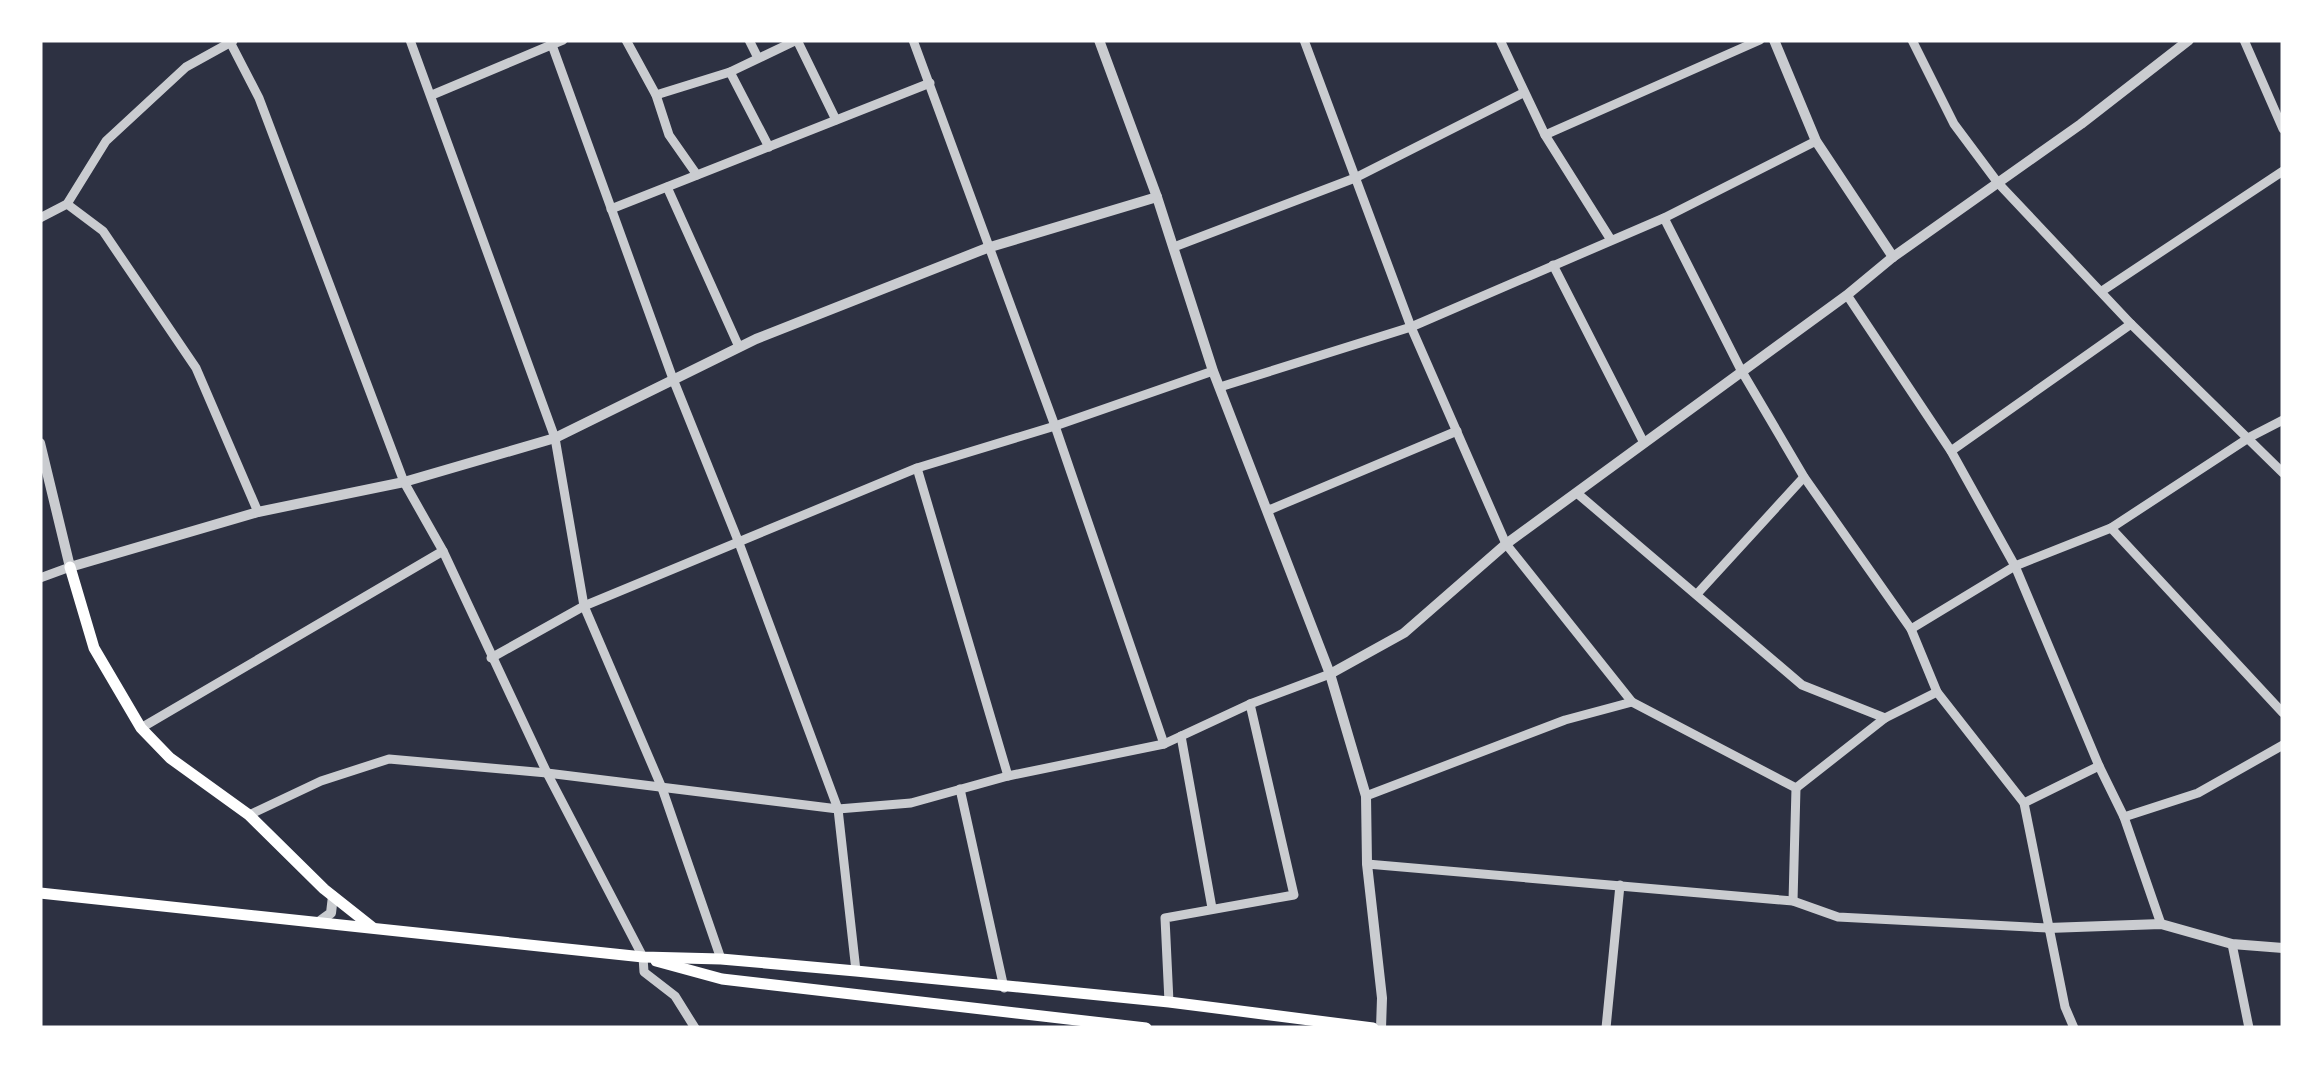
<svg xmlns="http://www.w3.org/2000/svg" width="2323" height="1068" viewBox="0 0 2323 1068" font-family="'Source Sans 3',sans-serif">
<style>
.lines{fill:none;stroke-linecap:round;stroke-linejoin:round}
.minor{stroke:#caccd0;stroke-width:9}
.tertiary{stroke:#caccd0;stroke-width:10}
.secondary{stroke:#fff;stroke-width:11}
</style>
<rect width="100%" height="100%" fill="#2d3142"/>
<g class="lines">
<!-- minor -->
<g class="minor">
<polyline points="229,40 259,98 404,482 443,551 547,773 643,957 644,972 675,996 695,1028"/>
<polyline points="410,40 555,438 584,606 662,788 721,959"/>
<polyline points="626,40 656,95 669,135 697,175"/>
<polyline points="749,40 758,58"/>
<polyline points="797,40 836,120"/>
<polyline points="913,40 1055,426 1164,744"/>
<polyline points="1304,40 1411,327 1506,544 1632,702 1796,788 1793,901"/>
<polyline points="1500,40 1545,135 1611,240"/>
<polyline points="1912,40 1954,124 1998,183 2131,324 2283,473"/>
<polyline points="2244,40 2283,129"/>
<polyline points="552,45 673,379 739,543 838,809 856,971"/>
<polyline points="730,72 769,147"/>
<polyline points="432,95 563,40"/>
<polyline points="656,95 730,72 797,40"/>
<polyline points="1545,135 1760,40"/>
<polyline points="667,187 739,347"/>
<polyline points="67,204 103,231 196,368 258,512"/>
<polyline points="611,209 930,83"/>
<polyline points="40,218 67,204 106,141 186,67 233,41"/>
<polyline points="1664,218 1741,370 1804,477 1911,629 1937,692 2024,803 2065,1007 2074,1028"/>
<polyline points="1174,247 1355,178 1523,93"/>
<polyline points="1553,265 1644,443"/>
<polyline points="2102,291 2283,171"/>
<polyline points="1847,295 1951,451 2015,566 2099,766 2124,817 2161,924"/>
<polyline points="1220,387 1411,327 1664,218 1816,141"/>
<polyline points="1951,451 2131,324"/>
<polyline points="917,468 1008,776"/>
<polyline points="1578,494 1802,685 1885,718"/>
<polyline points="1269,510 1457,431"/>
<polyline points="2111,528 2283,713"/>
<polyline points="40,578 70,567"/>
<polyline points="1697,594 1804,477"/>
<polyline points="1911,629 2015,566 2111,528 2250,437 2283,420"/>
<polyline points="491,658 584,606 917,468 1055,426 1213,371"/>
<polyline points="141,728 443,551"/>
<polyline points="1181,736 1212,908"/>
<polyline points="1796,788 1885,718 1937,692"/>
<polyline points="960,789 1004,988"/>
<polyline points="1366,796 1565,720 1632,702"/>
<polyline points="2024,803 2099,766"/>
<polyline points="249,815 321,781 389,759 547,773 838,809 911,803 1008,776 1164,744 1250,704 1330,674"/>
<polyline points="2124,817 2198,793 2283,745"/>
<polyline points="1367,864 1793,901 1838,917 2048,928"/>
<polyline points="2232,944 2249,1028"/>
<polyline points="1169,1002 1165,918 1294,895 1250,704"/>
<polyline points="1606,1028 1620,885"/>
</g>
<!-- tertiary -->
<g class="tertiary">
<polyline points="1099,40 1157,197 1213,371 1330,674 1366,796 1367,864 1382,998 1381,1028"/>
<polyline points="1774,40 1816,141 1893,257"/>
<polyline points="40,443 70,567 258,512 404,482 555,438 756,339 987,248 1157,197"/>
<polyline points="1330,674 1404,633 1506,544 1847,295 1893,257 2081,124 2189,40"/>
<polyline points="320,921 331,913 333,896"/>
<polyline points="2048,928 2161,924 2232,944 2283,948"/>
</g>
<!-- secondary -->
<g class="secondary">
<polyline points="70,567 94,648 141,728 170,758 249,815 324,889 372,927"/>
<polyline points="40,893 643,957 721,959 856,971 1169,1002 1373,1028"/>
<polyline points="656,961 722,979 1146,1028"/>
</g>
</g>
<!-- border -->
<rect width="2323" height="1068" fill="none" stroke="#ffffff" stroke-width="85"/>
</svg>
